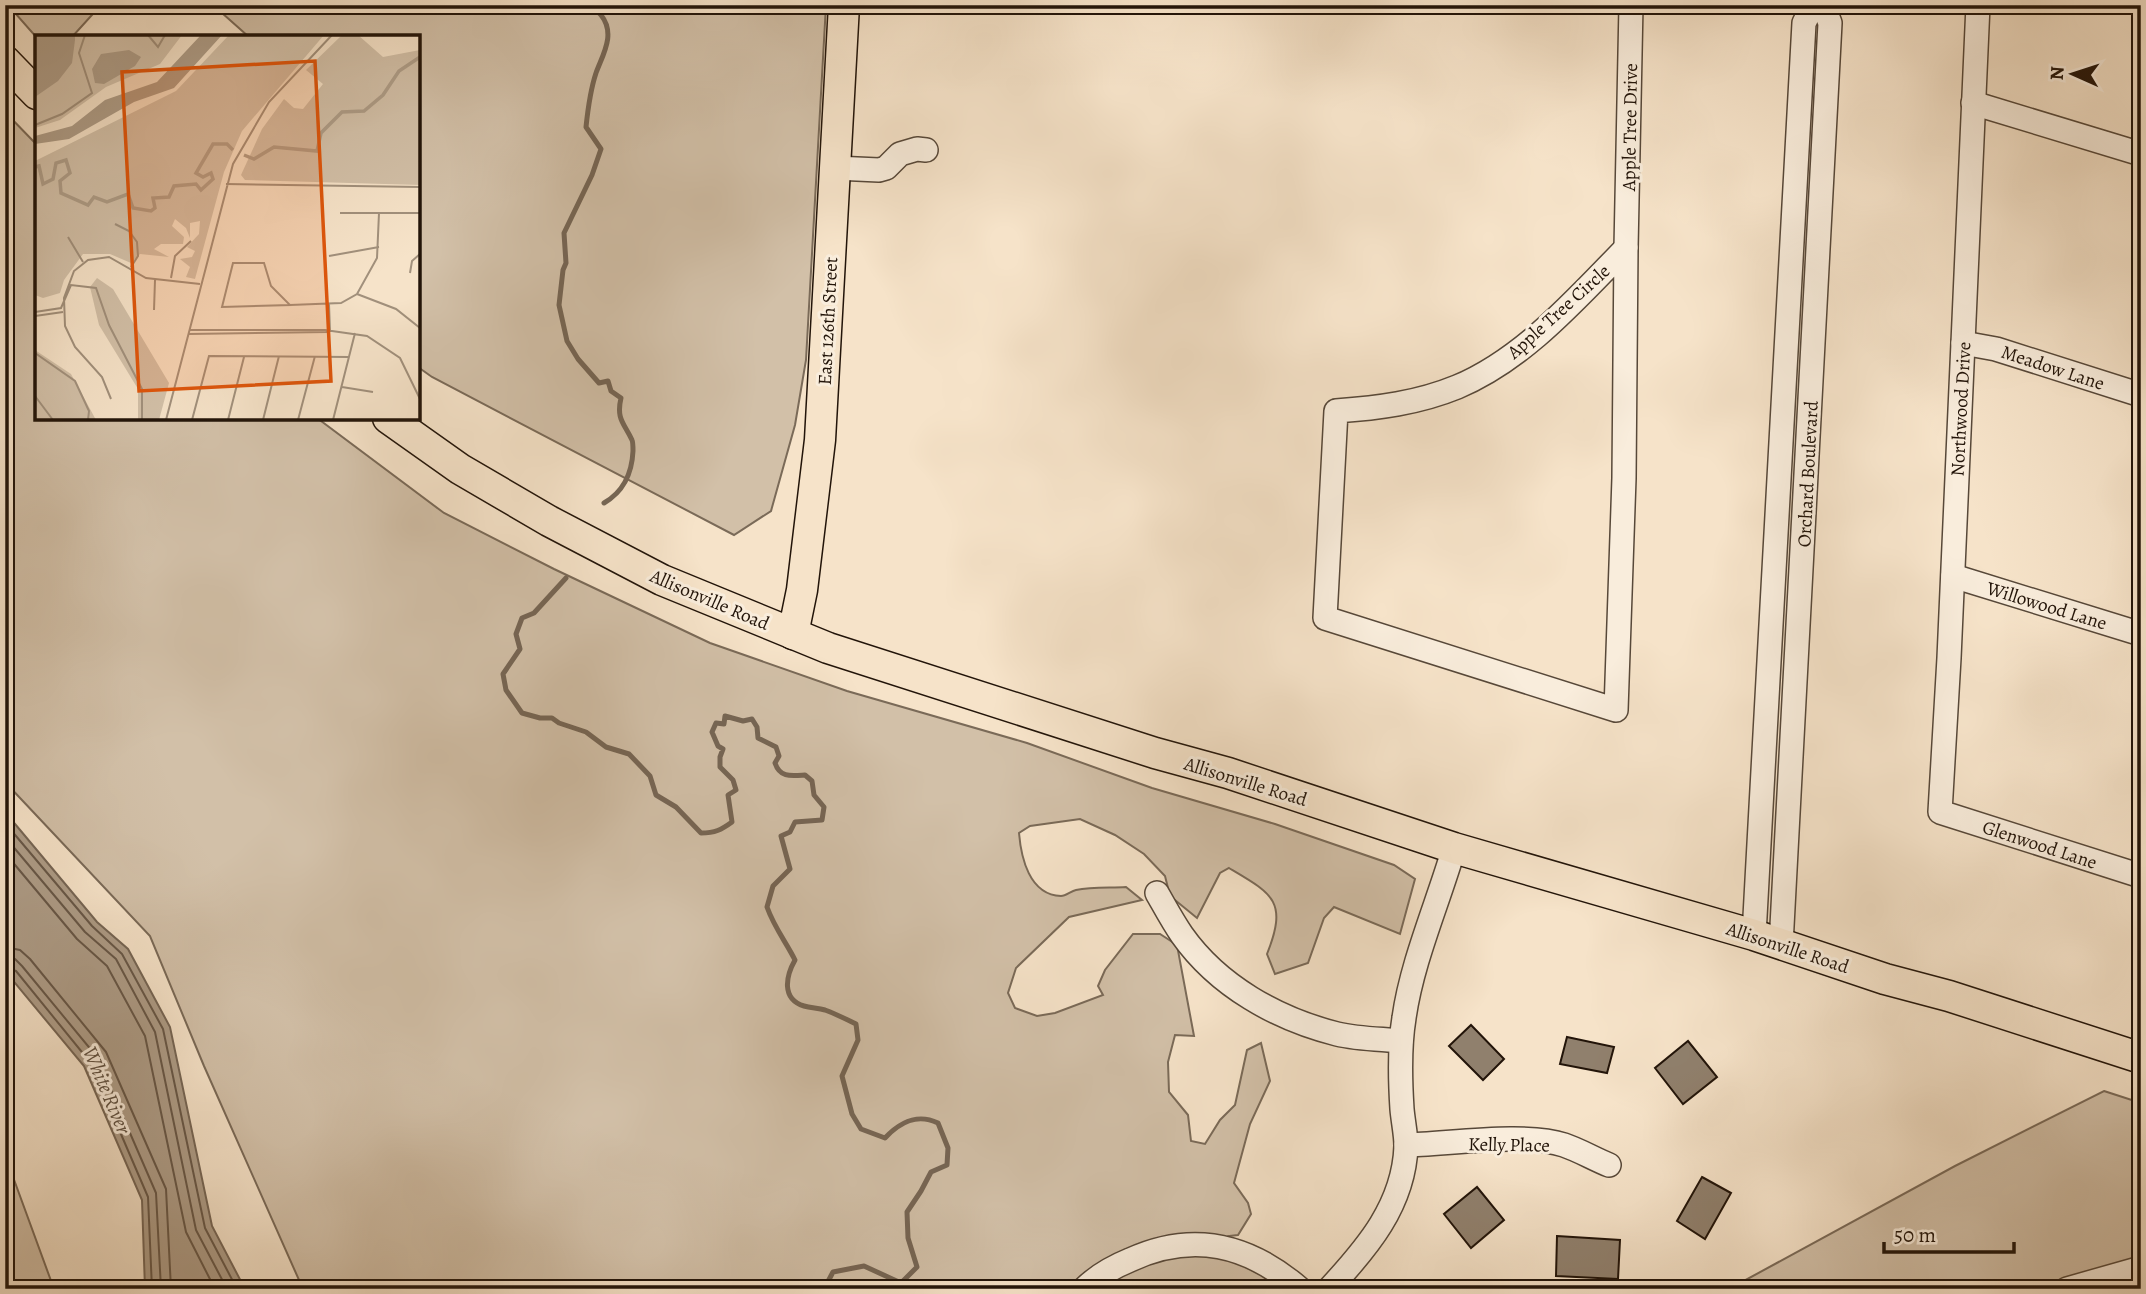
<svg xmlns="http://www.w3.org/2000/svg" width="2146" height="1294" viewBox="0 0 2146 1294" font-family="Alegreya,serif">
<style>
.green{fill:#d2c0a8;stroke:#7a6a58;stroke-width:2}
.water{fill:#ae9d88;stroke:#766655;stroke-width:2}
.lines{fill:none;stroke-linecap:round;stroke-linejoin:round}
.shore{stroke:#685848;stroke-width:2}
.stream{stroke:#766655;stroke-width:5}
.building{fill:#90806d;stroke:#221409;stroke-width:2}
.minor-casing{stroke:#574839;stroke-width:26}
.major-casing{stroke:#221409;stroke-width:33}
.minor{stroke:#f9eddc;stroke-width:23}
.major{stroke:#f6e3c9;stroke-width:30}
.labels{text-anchor:middle;stroke-width:6;stroke-linejoin:round;paint-order:stroke}
.street-label{font-size:19px;fill:#221409;stroke:#f9eddc}
.water-label{font-size:21px;font-style:italic;fill:#615242;stroke:#f9eddc}
.inset-river{fill:none;stroke:#ae9d88;stroke-width:3.5}
.inset-road{fill:none;stroke:#a1907c;stroke-width:2}
.view{fill:#de560c;fill-opacity:0.15;stroke:#de560c;stroke-width:3.5}
.inset-edge{fill:none;stroke:#221409;stroke-width:3.5}
</style>
<rect width="100%" height="100%" fill="#f6e3c9"/>
<filter id="stains"><feTurbulence type="fractalNoise" baseFrequency=".00286" numOctaves="4"/><feColorMatrix values="0 0 0 0 .2 0 0 0 0 .09 0 0 0 0 .02 0 0 0 .5 -.17"/></filter>
<radialGradient id="worn" r=".72"><stop offset=".6" stop-color="#630" stop-opacity="0"/><stop offset="1" stop-color="#630" stop-opacity=".3"/></radialGradient>
<!-- green -->
<g class="green">
<polygon points="8,5 101,5 72,37 37,38"/>
<polygon points="213,5 826,5 806,360 795,425 771,511 734,535 432,377 418,367 418,37 249,37"/>
<path d="M 5,112 L 37,145 L 37,418 L 317,418 L 444,513 L 554,569 L 710,643 L 847,691 L 1027,743 L 1152,788 L 1275,824 L 1394,865 L 1415,879 L 1400,934 L 1334,907 L 1324,918 L 1308,963 L 1275,974 L 1267,954 C 1288,901 1273,894 1229,868 L 1220,873 L 1197,918 L 1170,896 L 1165,876 L 1144,854 L 1115,835 L 1080,819 L 1030,826 L 1019,833 C 1021,857 1029,895 1061,896 C 1066,896 1071,891 1076,890 C 1092,887 1110,888 1126,887 L 1142,900 L 1069,917 L 1016,968 L 1008,993 L 1015,1008 L 1037,1016 L 1055,1013 L 1103,995 L 1098,986 L 1105,970 L 1133,934 L 1160,934 L 1177,945 L 1194,1036 L 1175,1035 L 1168,1062 L 1169,1092 L 1188,1115 L 1191,1141 L 1205,1144 L 1220,1120 L 1235,1105 L 1247,1050 L 1261,1043 L 1270,1081 L 1250,1124 L 1234,1183 L 1248,1203 L 1251,1214 L 1238,1235 L 1229,1236 L 1275,1289 L 303,1289 L 204,1066 L 150,936 L 5,782 Z"/>
<polygon points="2104,1091 2141,1103 2141,1289 1729,1289 1955,1166"/>
<polygon points="5,1155 54,1289 5,1289"/>
</g>
<!-- water -->
<polygon class="water" points="5,812 97,922 128,949 170,1027 212,1226 245,1289 145,1289 142,1200 84,1066 5,971"/>
<g class="lines">
<!-- shore -->
<g class="shore">
<polyline points="5,823 92,926 122,954 163,1029 205,1228 237,1289"/>
<polyline points="5,837 85,932 116,959 155,1032 196,1230 227,1289"/>
<polyline points="5,853 77,939 107,966 145,1036 186,1232 215,1289"/>
<polyline points="5,947 20,950 30,959 106,1052 166,1189 171,1289"/>
<polyline points="5,958 15,959 22,966 97,1057 156,1193 161,1289"/>
<polyline points="5,967 16,971 90,1062 148,1197 152,1289"/>
</g>
<!-- stream -->
<g class="stream">
<path d="M 587,5 C 591,8 598,11 601,15 C 616,34 603,54 596,73 C 590,91 588,108 586,127 L 601,149 L 592,175 L 564,233 L 566,263 L 563,270 L 559,305 L 567,341 L 578,359 L 599,383 L 608,381 L 611,391 L 621,398 C 616,419 624,423 632,440 C 633,442 633,449 633,451 C 632,473 623,492 604,503"/>
<path d="M 566,578 L 534,613 L 522,618 L 516,634 L 520,649 L 503,674 L 506,690 L 522,713 L 540,718 L 552,718 L 559,723 L 586,732 L 606,747 L 629,754 L 650,776 L 656,795 L 676,807 L 701,833 C 715,833 721,830 732,822 L 728,795 L 736,790 L 733,780 L 720,767 L 720,757 L 723,749 L 718,746 L 712,732 L 716,723 L 724,724 L 725,716 L 743,721 L 752,719 L 757,727 L 758,738 L 776,747 L 779,756 L 775,763 C 780,778 791,776 805,775 L 812,781 L 814,795 L 824,807 L 822,820 L 795,822 L 790,832 L 781,836 L 790,869 L 773,886 L 767,907 C 774,927 786,942 795,960 C 786,976 781,999 804,1006 C 811,1008 818,1008 825,1010 C 836,1014 846,1019 856,1024 L 858,1040 L 842,1076 L 852,1114 L 861,1129 L 885,1138 C 900,1122 917,1113 938,1123 L 948,1148 L 947,1165 L 931,1172 L 921,1191 L 907,1212 L 908,1238 L 917,1267 L 901,1283 L 864,1266 L 833,1272 L 824,1289"/>
</g>
</g>
<!-- building -->
<g class="building">
<polygon points="1471,1025 1504,1059 1483,1080 1449,1046"/>
<polygon points="1567,1037 1614,1047 1607,1073 1560,1064"/>
<polygon points="1688,1041 1717,1077 1683,1104 1655,1068"/>
<polygon points="1702,1177 1731,1193 1705,1239 1677,1221"/>
<polygon points="1477,1187 1504,1220 1471,1248 1444,1214"/>
<polygon points="1557,1236 1620,1240 1618,1279 1556,1276"/>
</g>
<g class="lines">
<!-- minor casing -->
<g class="minor-casing">
<g id="minor">
<polyline points="1978,5 1949,658 1940,812 2141,876"/>
<polyline points="1973,103 2141,154"/>
<polyline points="835,168 879,170 886,168 900,154 917,149 926,150"/>
<path d="M 1626,248 L 1624,478 L 1616,710 L 1325,618 L 1336,411 C 1378,408 1418,403 1457,387 C 1524,359 1576,299 1626,248 Z"/>
<polyline points="1626,248 1631,5"/>
<polyline points="1963,343 1996,349 2141,395"/>
<polyline points="1953,576 2141,634"/>
<path d="M 1157,893 C 1165,907 1173,922 1182,935 C 1218,986 1277,1019 1337,1034 C 1358,1039 1380,1039 1401,1041"/>
<polyline points="1754,935 1804,23 1813,5"/>
<polyline points="1781,945 1830,23 1823,5"/>
<path d="M 1406,1145 C 1448,1144 1526,1132 1564,1145 C 1579,1150 1594,1159 1609,1165"/>
<path d="M 1084,1289 C 1097,1276 1113,1267 1130,1260 C 1193,1231 1248,1244 1300,1289"/>
<path d="M 1329,1289 C 1367,1248 1404,1205 1406,1146 C 1406,1134 1403,1121 1402,1109 C 1400,1078 1399,1048 1404,1018 C 1412,961 1438,903 1454,848"/>
<polyline points="2067,1289 2141,1268"/>
</g>
</g>
<!-- major casing -->
<g class="major-casing">
<g id="major">
<polyline points="5,61 37,94"/>
<polyline points="388,418 460,469 549,521 662,580 828,648 1155,753 1228,773 1454,848 1754,935 1885,979 1949,996 2141,1058"/>
<polyline points="793,634 802,590 820,440 844,5"/>
</g>
</g>
<!-- minor -->
<use href="#minor" class="minor"/>
<!-- major -->
<use href="#major" class="major"/>
</g>
<g class="labels">
<!-- street labels -->
<g class="street-label">
<text transform="translate(1629 127) rotate(-89)" y="7">Apple Tree Drive</text>
<text transform="translate(1558 311) rotate(-42)" y="7">Apple Tree Circle</text>
<text transform="translate(827 321) rotate(-87)" y="7">East 126th Street</text>
<text transform="translate(2053 367) rotate(18)" y="7">Meadow Lane</text>
<text transform="translate(1960 409) rotate(-87)" y="7">Northwood Drive</text>
<text transform="translate(1807 474) rotate(-87)" y="7">Orchard Boulevard</text>
<text transform="translate(710 599) rotate(23)" y="7">Allisonville Road</text>
<text transform="translate(2047 605) rotate(17)" y="7">Willowood Lane</text>
<text transform="translate(1246 781) rotate(17)" y="7">Allisonville Road</text>
<text transform="translate(2040 844) rotate(18)" y="7">Glenwood Lane</text>
<text transform="translate(1788 947) rotate(18)" y="7">Allisonville Road</text>
<text transform="translate(1509 1144) rotate(1)" y="7">Kelly Place</text>
</g>
<!-- water labels -->
<g class="water-label">
<text transform="translate(107 1090) rotate(67)" y="7">White River</text>
</g>
</g>
<!-- overview -->
<g transform="translate(35 35)">
<rect width="385" height="385" fill="#f6e3c9"/>
<path d="M 147,0 L 125,29 L 71,52 L 25,85 L 0,93 L 0,1 ZM 194,0 L 289,0 L 207,96 L 189,137 L 160,244 L 151,242 L 155,232 L 145,224 L 157,222 L 160,216 L 152,212 L 164,199 L 165,186 L 155,188 L 155,203 L 151,193 L 140,184 L 137,191 L 149,202 L 148,209 L 126,209 L 119,214 L 134,222 L 105,219 L 96,228 L 75,219 L 48,219 L 29,245 L 25,258 L 8,263 L 0,260 L 0,126 L 141,56 ZM 307,0 L 323,0 L 348,22 L 385,15 L 385,150 L 210,145 L 206,140 L 227,94 L 249,64 L 259,73 L 268,74 L 288,49 L 271,35 ZM 62,243 L 78,254 L 134,348 L 124,385 L 103,385 L 103,354 L 64,290 L 55,252 ZM 0,315 L 36,339 L 61,385 L 0,385 Z" fill="#d2c0a8"/>
<path d="M 0,0 L 40,0 L 40,5 L 37,28 L 23,46 L 0,62 ZM 165,1 L 187,0 L 139,53 L 99,67 L 34,104 L 0,109 L 0,101 L 37,91 L 70,65 L 122,47 ZM 94,15 L 106,22 L 100,31 L 69,49 L 60,48 L 57,34 L 66,19 Z" fill="#ae9d88"/>
<path class="inset-river" d="M 209,120 L 219,124 L 239,112 L 282,116 L 286,98 L 307,77 L 329,76 L 348,60 L 364,36 L 385,22M 0,132 L 4,131 L 8,149 L 18,144 L 21,128 L 31,125 L 35,138 L 25,146 L 26,158 L 53,170 L 59,162 L 72,167 L 93,159 L 98,173 L 116,176 L 120,173 L 118,163 L 134,162 L 139,151 L 161,149 L 166,155 L 178,144 L 176,138 L 168,142 L 161,138 L 178,109 L 192,109 L 198,115"/>
<path class="inset-road" d="M 113,0 L 123,12 L 130,0M 350,0 L 374,0M 0,90 L 27,79 L 57,58 L 44,18 L 50,0M 191,149 L 385,152M 305,178 L 385,178M 80,189 L 94,196 L 102,207 L 103,221 L 96,232M 33,202 L 48,227M 294,221 L 344,212M 198,228 L 229,228 L 236,251 L 255,270 L 187,272 ZM 375,238 L 377,226 L 385,219M 136,243 L 140,221 L 156,206M 322,259 L 361,274 L 385,293M 294,269 L 295,297M 255,270 L 306,268 L 322,259 L 342,223 L 344,178M 119,275 L 120,245M 0,277 L 26,273 L 36,250 L 61,253 L 74,290 L 107,354 L 107,385M 0,281 L 28,277M 154,295 L 290,295 L 332,301 L 365,323 L 385,364M 153,299 L 294,297M 0,318 L 40,346 L 54,376 L 53,385M 307,352 L 338,357M 0,361 L 18,385M 76,364 L 67,342 L 40,312 L 30,291 L 29,263 L 39,236 L 53,225 L 74,222 L 111,243 L 165,249M 131,385 L 198,129 L 234,67 L 297,0M 157,385 L 174,321 L 314,322M 193,385 L 209,322M 228,385 L 244,321M 263,385 L 280,321M 298,385 L 320,298"/>
<path class="view" d="M 280,26 L 296,346 L 104,356 L 87,37 Z"/>
<rect width="385" height="385" class="inset-edge"/>
</g>
<!-- margin -->
<rect width="2146" height="1294" fill="none" stroke="#f6e3c9" stroke-width="28"/>
<rect x="7" y="7" width="2132" height="1280" fill="none" stroke="#221409" stroke-width="3.5"/>
<rect x="14" y="14" width="2118" height="1266" fill="none" stroke="#221409" stroke-width="2"/>
<!-- north arrow -->
<g transform="translate(2073 74) rotate(273)" stroke="#f9eddc" stroke-width="5" paint-order="stroke">
<path d="M0-5L12 26L0 18L-12 26Z" fill="#221409"/>
<text y="-10" font-size="19" font-weight="bold" text-anchor="middle" fill="#221409">N</text>
</g>
<!-- scale -->
<path d="M1884 1242v10h130v-10" fill="none" stroke="#221409" stroke-width="3.5"/>
<text x="1894" y="1242" font-size="21" fill="#221409" stroke="#f9eddc" stroke-width="5" paint-order="stroke">50 m</text>
<rect width="100%" height="100%" filter="url(#stains)"/>
<rect width="100%" height="100%" fill="url(#worn)"/>
</svg>
